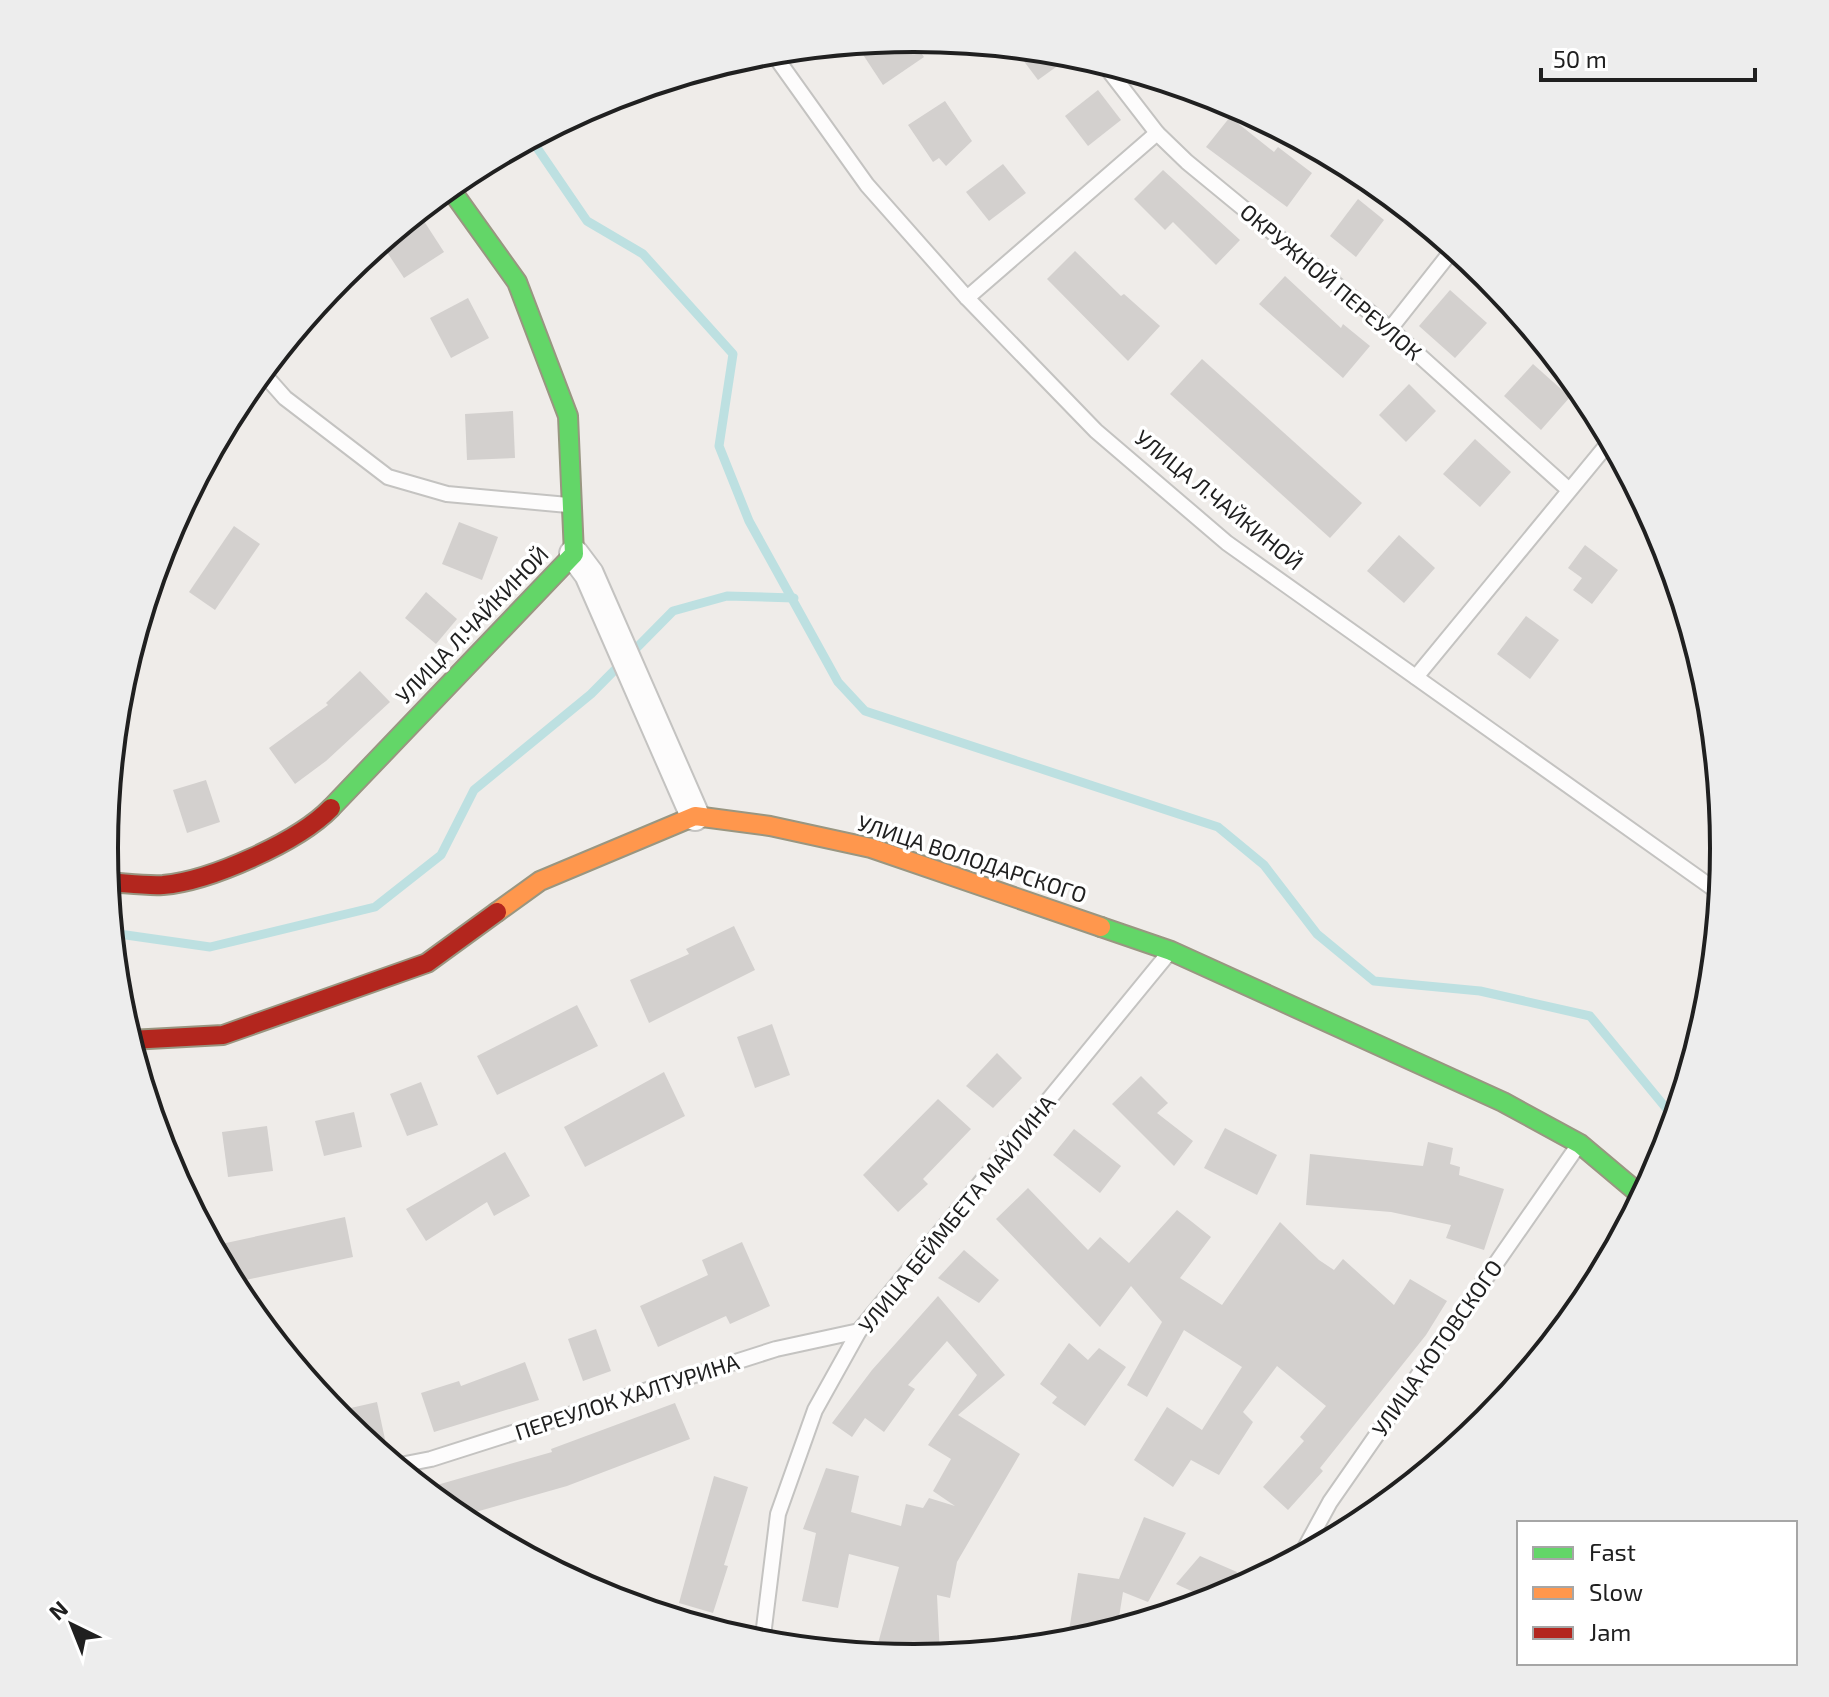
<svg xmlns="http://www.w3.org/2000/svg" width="1829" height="1697" viewBox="0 0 1829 1697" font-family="'Exo 2',sans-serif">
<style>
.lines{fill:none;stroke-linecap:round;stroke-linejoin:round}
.stream{stroke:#bde0e1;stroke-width:9}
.building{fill:#d3d0ce}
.lane-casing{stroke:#c4c3c1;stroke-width:18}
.street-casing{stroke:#c4c3c1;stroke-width:32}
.fast-casing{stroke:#999681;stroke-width:22}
.slow-casing{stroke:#999681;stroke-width:22}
.jam-casing{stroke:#999681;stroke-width:22}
.lane{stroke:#fdfcfc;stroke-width:14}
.street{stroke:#fdfcfc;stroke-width:28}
.fast{stroke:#63d668;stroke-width:18}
.slow{stroke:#ff974d;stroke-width:18}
.jam{stroke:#b3261e;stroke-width:18}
.labels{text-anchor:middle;stroke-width:7;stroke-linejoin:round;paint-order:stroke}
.street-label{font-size:22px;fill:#202020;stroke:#fff}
.rim{fill:none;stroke:#202020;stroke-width:4}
</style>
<rect width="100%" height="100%" fill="#efece9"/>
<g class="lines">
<!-- stream -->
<g class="stream">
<polyline points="531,139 587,221 643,254 733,354 719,446 749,521 838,682 865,711 1218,827 1264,865 1317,934 1374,981 1480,991 1590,1016 1675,1119"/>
<polyline points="112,933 210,947 375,907 441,855 474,790 591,694 673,611 727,596 794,598"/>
</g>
</g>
<!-- building -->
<g class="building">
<polygon points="911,38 924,57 883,85 856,44"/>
<polygon points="1014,48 1073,54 1074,54 1038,80"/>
<polygon points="1098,90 1121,120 1088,146 1065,116"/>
<polygon points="945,101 972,141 946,166 939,158 933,162 908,125"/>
<polygon points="1230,117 1274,152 1278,147 1312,173 1287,207 1206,147"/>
<polygon points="1003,164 1026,193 989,221 966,192"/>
<polygon points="1163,170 1240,240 1216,265 1173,222 1165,230 1134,199"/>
<polygon points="1358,199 1384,220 1356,257 1330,236"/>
<polygon points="420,215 444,252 404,278 381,243"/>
<polygon points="1075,251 1121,296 1124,294 1160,326 1128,361 1047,279"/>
<polygon points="1285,276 1341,328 1343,324 1370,346 1343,378 1259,304"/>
<polygon points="1450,290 1487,323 1455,358 1419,326"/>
<polygon points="468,298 489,338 451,358 430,318"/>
<polygon points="1202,359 1362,503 1330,538 1170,394"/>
<polygon points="1533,364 1570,397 1541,430 1504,396"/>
<polygon points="1409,384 1436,411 1406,442 1379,415"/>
<polygon points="513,411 515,458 467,460 465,414"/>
<polygon points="1475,439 1511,472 1480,507 1443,474"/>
<polygon points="459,522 498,537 482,580 442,564"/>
<polygon points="234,526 260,544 215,610 189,592"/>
<polygon points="1399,535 1435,568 1404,603 1367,571"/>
<polygon points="1585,545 1618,570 1592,604 1573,590 1582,578 1568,568"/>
<polygon points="426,592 457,619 436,644 405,618"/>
<polygon points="1526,616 1559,640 1530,679 1497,654"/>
<polygon points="360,671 390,702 326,761 295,784 269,748 328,705 326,703"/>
<polygon points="206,780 220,822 187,833 173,790"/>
<polygon points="734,926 755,970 649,1023 630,980 689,954 686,949"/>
<polygon points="577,1005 598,1046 497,1095 477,1056"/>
<polygon points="772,1024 790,1075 755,1088 737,1037"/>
<polygon points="997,1053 1022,1078 993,1108 966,1086"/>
<polygon points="664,1072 685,1116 585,1167 564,1127"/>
<polygon points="1141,1076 1168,1103 1157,1113 1193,1141 1174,1166 1112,1104"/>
<polygon points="421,1082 438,1125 407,1136 390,1094"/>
<polygon points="938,1099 971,1129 923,1179 928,1184 898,1212 863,1175"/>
<polygon points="354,1112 362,1147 324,1156 315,1121"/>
<polygon points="267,1126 273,1171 228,1177 222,1132"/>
<polygon points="1225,1128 1277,1155 1257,1195 1204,1168"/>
<polygon points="1074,1129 1121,1166 1100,1193 1053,1155"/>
<polygon points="1428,1142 1453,1148 1450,1164 1460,1167 1459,1175 1504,1189 1484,1250 1446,1238 1451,1225 1391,1212 1306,1205 1310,1154 1423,1166"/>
<polygon points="505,1152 530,1196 494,1216 487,1202 426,1241 406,1209"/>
<polygon points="1028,1188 1088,1250 1100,1237 1129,1263 1177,1210 1211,1237 1180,1278 1222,1305 1280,1222 1319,1260 1334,1270 1343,1259 1394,1305 1410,1279 1447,1301 1426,1335 1320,1468 1323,1471 1288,1510 1263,1487 1304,1441 1300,1437 1326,1406 1277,1366 1243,1412 1253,1422 1219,1475 1191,1460 1173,1487 1134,1460 1167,1407 1202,1430 1242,1367 1184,1330 1147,1397 1127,1385 1162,1322 1131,1286 1100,1327 996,1219"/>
<polygon points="345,1217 353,1257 232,1283 212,1246"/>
<polygon points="742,1242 770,1306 730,1324 726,1316 658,1347 640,1306 708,1275 702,1260"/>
<polygon points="964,1250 999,1280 979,1303 938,1278"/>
<polygon points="938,1296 1005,1375 958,1415 1020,1454 957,1562 950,1598 937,1595 940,1656 914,1659 903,1658 903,1649 877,1647 899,1567 849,1554 838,1608 802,1601 816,1533 803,1529 826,1468 859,1476 851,1512 901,1526 906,1504 923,1508 929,1498 955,1506 933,1491 951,1459 928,1445 977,1375 947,1341 908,1385 915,1389 884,1432 865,1418 852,1437 832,1423 872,1370"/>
<polygon points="596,1329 611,1371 583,1381 568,1339"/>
<polygon points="1069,1343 1088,1360 1099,1348 1126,1367 1085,1426 1052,1403 1057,1397 1040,1384"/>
<polygon points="525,1362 539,1400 434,1432 421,1393 459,1381 461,1386"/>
<polygon points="377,1402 389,1458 388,1460 345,1424 342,1410"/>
<polygon points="675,1403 690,1439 567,1486 458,1517 423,1489 552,1452 551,1449"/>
<polygon points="714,1476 748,1487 724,1565 728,1566 713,1613 679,1603"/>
<polygon points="1144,1517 1186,1533 1148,1602 1123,1592 1117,1630 1067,1644 1078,1573 1119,1579"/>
<polygon points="1200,1556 1237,1572 1226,1597 1213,1601 1176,1584"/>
</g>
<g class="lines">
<!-- lane casing -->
<g class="lane-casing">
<g id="lane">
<polyline points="772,52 867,185 967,298 1096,431 1227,543 1721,894"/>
<polyline points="1103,63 1157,133 1187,162 1390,329 1569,490"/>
<polyline points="967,298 1157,133"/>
<polyline points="1390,329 1454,248"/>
<polyline points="262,372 285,398 388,477 447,494 568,505"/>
<polyline points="1416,677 1611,440"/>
<polyline points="395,1466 431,1459 776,1349 859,1331"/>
<polyline points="1300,1557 1330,1502 1577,1147"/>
<polyline points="762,1644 778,1514 815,1410 859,1331 1168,954"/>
</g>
</g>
<!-- street casing -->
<g class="street-casing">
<polyline id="street" points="574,554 589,574 695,816"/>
</g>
<!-- fast casing -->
<g class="fast-casing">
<g id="fast">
<polyline points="331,808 574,554 568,416 517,282 449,187"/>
<polyline points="1101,927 1171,951 1503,1102 1580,1144 1643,1197"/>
</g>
</g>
<!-- slow casing -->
<g class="slow-casing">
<polyline id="slow" points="497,912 540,881 695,816 770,826 871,848 1101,927"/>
</g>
<!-- jam casing -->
<g class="jam-casing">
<g id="jam">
<path d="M 107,882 C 125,883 145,886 163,885 C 210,881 298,842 331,808"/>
<polyline points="130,1040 223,1035 427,963 497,912"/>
</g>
</g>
<!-- lane -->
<use href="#lane" class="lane"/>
<!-- street -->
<use href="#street" class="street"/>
<!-- fast -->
<use href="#fast" class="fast"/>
<!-- slow -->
<use href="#slow" class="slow"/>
<!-- jam -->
<use href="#jam" class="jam"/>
</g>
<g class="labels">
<!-- street labels -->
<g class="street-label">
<text transform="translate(1331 282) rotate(40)" y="8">ОКРУЖНОЙ ПЕРЕУЛОК</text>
<text transform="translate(1219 500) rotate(39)" y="8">УЛИЦА Л.ЧАЙКИНОЙ</text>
<text transform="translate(472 625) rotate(-46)" y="8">УЛИЦА Л.ЧАЙКИНОЙ</text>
<text transform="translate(972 859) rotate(18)" y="8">УЛИЦА ВОЛОДАРСКОГО</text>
<text transform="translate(957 1214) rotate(-51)" y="8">УЛИЦА БЕЙМБЕТА МАЙЛИНА</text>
<text transform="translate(1437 1348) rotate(-55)" y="8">УЛИЦА КОТОВСКОГО</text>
<text transform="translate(627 1397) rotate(-18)" y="8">ПЕРЕУЛОК ХАЛТУРИНА</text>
</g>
</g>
<!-- crop -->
<path d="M0 0H1829V1697H0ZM118 848a796 796 0 1 1 1592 0a796 796 0 1 1-1592 0Z" fill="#ededed" fill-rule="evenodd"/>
<path class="rim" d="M118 848a796 796 0 1 1 1592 0a796 796 0 1 1-1592 0Z"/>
<!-- legend -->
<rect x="1517" y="1521" width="280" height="144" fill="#ffffff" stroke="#a6a6a6" stroke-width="2"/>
<rect x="1533" y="1547" width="40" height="12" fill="#63d668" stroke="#a6a6a6" stroke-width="2"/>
<text x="1589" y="1561" font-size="24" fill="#202020">Fast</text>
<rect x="1533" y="1587" width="40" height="12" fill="#ff974d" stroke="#a6a6a6" stroke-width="2"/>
<text x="1589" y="1601" font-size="24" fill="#202020">Slow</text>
<rect x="1533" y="1627" width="40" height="12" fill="#b3261e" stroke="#a6a6a6" stroke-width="2"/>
<text x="1589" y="1641" font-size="24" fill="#202020">Jam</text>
<!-- north arrow -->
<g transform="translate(72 1625) rotate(317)" stroke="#ffffff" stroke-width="6" paint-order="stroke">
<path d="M0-6L14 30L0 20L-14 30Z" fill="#202020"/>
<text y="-12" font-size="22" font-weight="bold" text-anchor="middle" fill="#202020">N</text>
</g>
<!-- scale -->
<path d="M1541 68v12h214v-12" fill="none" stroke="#202020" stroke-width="4"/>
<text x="1553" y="68" font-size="24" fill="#202020" stroke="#ffffff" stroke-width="6" paint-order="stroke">50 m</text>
</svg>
